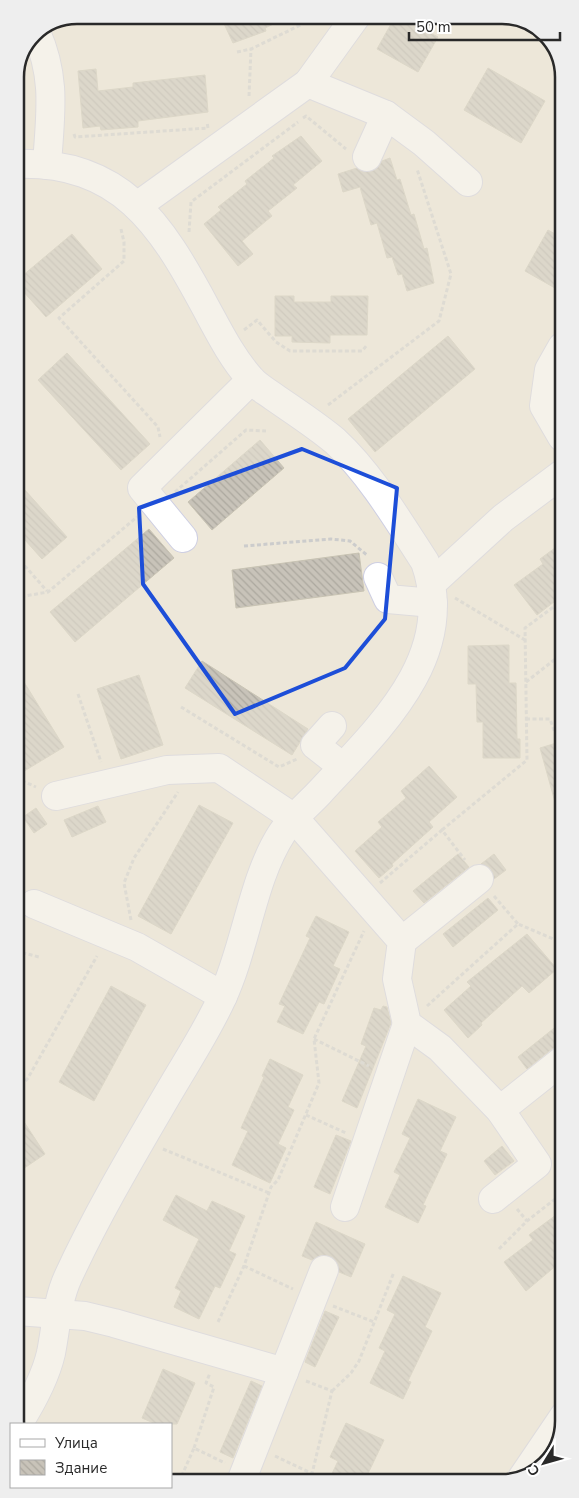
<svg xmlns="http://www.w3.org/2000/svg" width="579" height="1498" viewBox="0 0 579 1498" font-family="'Nunito Sans',sans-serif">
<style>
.building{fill:url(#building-back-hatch);stroke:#c8c3b3}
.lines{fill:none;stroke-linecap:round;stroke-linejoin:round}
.minor-casing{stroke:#cecfe3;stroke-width:30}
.path{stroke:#ccc;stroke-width:3;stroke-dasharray:4 2.5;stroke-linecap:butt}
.minor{stroke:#fff;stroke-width:28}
.marked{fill:none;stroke:#1d4ed8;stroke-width:4;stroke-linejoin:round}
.rim{fill:none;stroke:#292929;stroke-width:2.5}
</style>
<defs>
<pattern id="building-back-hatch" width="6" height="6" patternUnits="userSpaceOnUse" patternTransform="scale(1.25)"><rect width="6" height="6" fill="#c8c3b9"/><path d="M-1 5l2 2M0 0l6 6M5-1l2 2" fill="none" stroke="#aca89f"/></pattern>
</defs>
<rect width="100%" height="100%" fill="#ede7d9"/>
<!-- building -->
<g class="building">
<polygon points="220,15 293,15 265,28 266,31 233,43"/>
<polygon points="396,15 438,37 418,72 377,49"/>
<polygon points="488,68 545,101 521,143 464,110"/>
<polygon points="96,69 98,91 133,87 133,83 205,75 208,112 138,121 138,127 101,130 100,126 83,128 78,71"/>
<polygon points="301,136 322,161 293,185 297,188 268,211 272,216 242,241 253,254 238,266 204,224 221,210 218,207 247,184 245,181 274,158 272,156"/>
<polygon points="390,158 397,180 400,179 411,215 414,214 424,249 427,248 434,283 407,291 402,274 398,275 392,257 387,258 377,223 371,225 360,187 343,192 338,174 357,168 369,172 376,169 382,161"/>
<polygon points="548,230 562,238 562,292 525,271"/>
<polygon points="72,234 102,269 46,317 15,282"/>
<polygon points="275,296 294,296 294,302 331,302 331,296 368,296 367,335 330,335 330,343 292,342 292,336 275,336"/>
<polygon points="448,336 475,369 375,452 348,419"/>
<polygon points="67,353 150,444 121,470 38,380"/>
<polygon points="260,440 284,468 212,530 188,502"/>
<polygon points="16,480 67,537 42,559 16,530"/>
<polygon points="149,529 174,558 75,642 50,612"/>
<polygon points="563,542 563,595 537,615 514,585 543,564 540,559"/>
<polygon points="359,553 364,591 236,608 232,570"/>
<polygon points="509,645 509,683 516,683 517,739 520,739 520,758 483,758 483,722 477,722 476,684 468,684 468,646"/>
<polygon points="202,661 308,729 292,755 185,688"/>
<polygon points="16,669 64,747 16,776"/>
<polygon points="139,675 163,745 121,759 97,689"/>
<polygon points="563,741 563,813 558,813 540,748"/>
<polygon points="429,766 457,797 429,822 433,827 392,864 393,866 379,878 355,851 382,827 378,822 406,798 401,791"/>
<polygon points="199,805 233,823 171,934 138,916"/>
<polygon points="98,806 106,822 72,837 64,820"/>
<polygon points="36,808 47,824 34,833 23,817"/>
<polygon points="458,854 469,867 424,903 413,891"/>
<polygon points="494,854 506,870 494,879 491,869 481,864"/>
<polygon points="488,898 498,910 453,947 443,934"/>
<polygon points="316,916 349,932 333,966 340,969 324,1004 319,1002 303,1034 277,1022 285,1006 279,1004 310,938 306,936"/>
<polygon points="527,934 557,969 529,993 522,986 481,1023 482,1025 468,1038 444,1010 471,986 467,982"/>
<polygon points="111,986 146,1005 94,1101 59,1082"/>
<polygon points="383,1006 387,1007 391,1023 357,1108 342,1101 366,1046 361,1044 374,1008 381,1010"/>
<polygon points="563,1021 563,1045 553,1048 527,1069 518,1057"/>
<polygon points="270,1059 303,1075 288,1107 294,1110 278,1144 286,1148 270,1183 232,1165 248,1131 241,1128 264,1077 262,1076"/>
<polygon points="418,1099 456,1117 440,1151 447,1154 423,1205 426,1206 418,1223 385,1207 400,1175 394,1172 410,1138 402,1134"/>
<polygon points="17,1111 45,1154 17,1173"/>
<polygon points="336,1135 351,1141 330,1194 314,1187"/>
<polygon points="502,1146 514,1161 495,1175 484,1161"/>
<polygon points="176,1195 207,1211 212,1201 245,1216 229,1251 236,1254 220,1288 215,1286 199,1319 174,1307 181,1291 175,1288 199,1239 163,1220"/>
<polygon points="564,1209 564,1259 526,1291 504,1262 533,1240 529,1235"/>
<polygon points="316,1222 365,1244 351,1277 339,1272 336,1261 330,1256 321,1255 312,1260 302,1256"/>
<polygon points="403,1276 441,1293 425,1327 432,1331 408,1381 411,1382 403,1399 370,1383 385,1351 379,1348 395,1314 387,1310"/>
<polygon points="325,1311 339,1317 315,1367 305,1362"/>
<polygon points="163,1369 195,1383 177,1424 156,1424 142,1418"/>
<polygon points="251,1381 262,1386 233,1458 220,1452"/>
<polygon points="346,1423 384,1440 364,1482 328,1482 338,1461 330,1457"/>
</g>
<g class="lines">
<!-- minor casing -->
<g class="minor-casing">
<g id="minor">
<path d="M 36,32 C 57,79 50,115 47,165"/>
<polyline points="308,83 386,115 424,143 468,182"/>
<polyline points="367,157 386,115"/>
<path d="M 15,164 C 121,160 161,224 206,308 C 219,332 232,358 250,378 C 256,386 266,391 274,397 C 294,411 316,425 335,441 C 370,473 399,522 425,562 C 459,657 377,730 319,793 C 307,806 292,817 282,833 C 252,879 246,947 222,998 C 207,1031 187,1061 169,1092 C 134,1152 97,1214 68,1277 C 57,1301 56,1328 51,1353 C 45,1379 32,1402 18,1424"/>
<polyline points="137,206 308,83 357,15"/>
<polyline points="562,347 549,370 544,406 562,437"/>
<polyline points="183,538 142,488 251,380"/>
<polyline points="378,577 388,599 433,603"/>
<polyline points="431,584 503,518 562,474"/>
<polyline points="332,726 315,745 343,767"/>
<polyline points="56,796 167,770 219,768 294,818 402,941 397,979 407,1024 440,1048 500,1110 537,1164 493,1199"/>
<polyline points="34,904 137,947 223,996"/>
<polyline points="402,941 479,879"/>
<polyline points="500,1110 563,1060"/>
<polyline points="345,1207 407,1024"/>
<polyline points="17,1311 85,1316 114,1323 284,1372"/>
<polyline points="522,1478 564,1416"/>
<polyline points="242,1479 324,1270"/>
</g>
</g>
<!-- path -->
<g class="path">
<polyline points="237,52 251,49 321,15"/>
<polyline points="249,96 251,49"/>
<polyline points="303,118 306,116 346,149"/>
<polyline points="74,134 75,137 208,128 207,122"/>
<polyline points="121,229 124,242 124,261 59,318 158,427 160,437"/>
<polyline points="189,232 191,202 298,122"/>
<polyline points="244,330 257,320 276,342 290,351 362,351 367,345"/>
<polyline points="328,405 439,321 451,274 417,169"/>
<polyline points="175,492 246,430 266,431"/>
<polyline points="244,546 331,539 350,541 368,556"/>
<polyline points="16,556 47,591"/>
<polyline points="19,597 24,566"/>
<polyline points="455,598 525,640"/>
<polyline points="16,600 19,597 48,592 137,517"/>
<polyline points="526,682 563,653"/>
<polyline points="78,694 101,762"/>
<polyline points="181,707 279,767 297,759"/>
<polyline points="526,719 550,719 555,733 563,731"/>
<polyline points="16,770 24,782"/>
<polyline points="16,778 36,787"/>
<polyline points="442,830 527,760 525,628 563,600"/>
<polyline points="380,883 442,830 465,860"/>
<polyline points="494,896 518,924"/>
<polyline points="131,920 124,883 134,858 178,792"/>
<polyline points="16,951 39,957"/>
<polyline points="427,1006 518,924 563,943"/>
<polyline points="314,1039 369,1066"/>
<polyline points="17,1091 28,1078 97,956"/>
<polyline points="306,1115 346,1133"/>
<polyline points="163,1149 269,1193"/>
<polyline points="558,1151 564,1158"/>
<polyline points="517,1209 527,1221"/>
<polyline points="499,1249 527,1221 564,1192"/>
<polyline points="244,1266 293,1289"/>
<polyline points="333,1306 374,1322"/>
<polyline points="218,1322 244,1266 271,1187 278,1180 319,1083 314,1039 364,931"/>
<polyline points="306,1381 332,1391 310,1482"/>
<polyline points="332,1391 351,1373 359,1361 394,1272"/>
<polyline points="194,1448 214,1387 206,1383 210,1373"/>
<polyline points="275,1456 313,1474"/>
<polyline points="179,1482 194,1448 225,1463"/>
</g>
<!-- minor -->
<use href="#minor" class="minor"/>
</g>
<!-- marked area -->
<path d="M0 0H579V1498H0ZM 302,449 L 397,488 L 385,619 L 345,668 L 235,714 L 143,584 L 139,508 Z" fill="#ede7d9" fill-opacity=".55" fill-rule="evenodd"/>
<path class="marked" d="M 302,449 L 397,488 L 385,619 L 345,668 L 235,714 L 143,584 L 139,508 Z"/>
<!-- crop -->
<path d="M0 0H579V1498H0ZM77 24H502A53 53 0 0 1 555 77V1421A53 53 0 0 1 502 1474H77A53 53 0 0 1 24 1421V77A53 53 0 0 1 77 24Z" fill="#eee" fill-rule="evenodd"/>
<path class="rim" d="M77 24H502A53 53 0 0 1 555 77V1421A53 53 0 0 1 502 1474H77A53 53 0 0 1 24 1421V77A53 53 0 0 1 77 24Z"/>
<!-- legend -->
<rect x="10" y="1423" width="162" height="65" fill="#ffffff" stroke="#a9a9a9"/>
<rect x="20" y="1439" width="25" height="8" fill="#ffffff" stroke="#a9a9a9"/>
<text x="55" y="1448" font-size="15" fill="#292929">Улица</text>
<rect x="20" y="1460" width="25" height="15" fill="url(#building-back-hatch)" stroke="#a9a9a9"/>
<text x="55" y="1473" font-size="15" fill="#292929">Здание</text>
<!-- north arrow -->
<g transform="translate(544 1463) rotate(233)" stroke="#ffffff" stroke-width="4" paint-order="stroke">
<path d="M0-4L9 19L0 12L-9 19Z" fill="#292929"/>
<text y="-8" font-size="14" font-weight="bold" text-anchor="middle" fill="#292929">С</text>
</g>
<!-- scale -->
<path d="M409 32v8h151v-8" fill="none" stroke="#292929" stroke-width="2.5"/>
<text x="416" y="32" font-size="15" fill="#292929" stroke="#ffffff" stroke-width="4" paint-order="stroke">50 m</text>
</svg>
